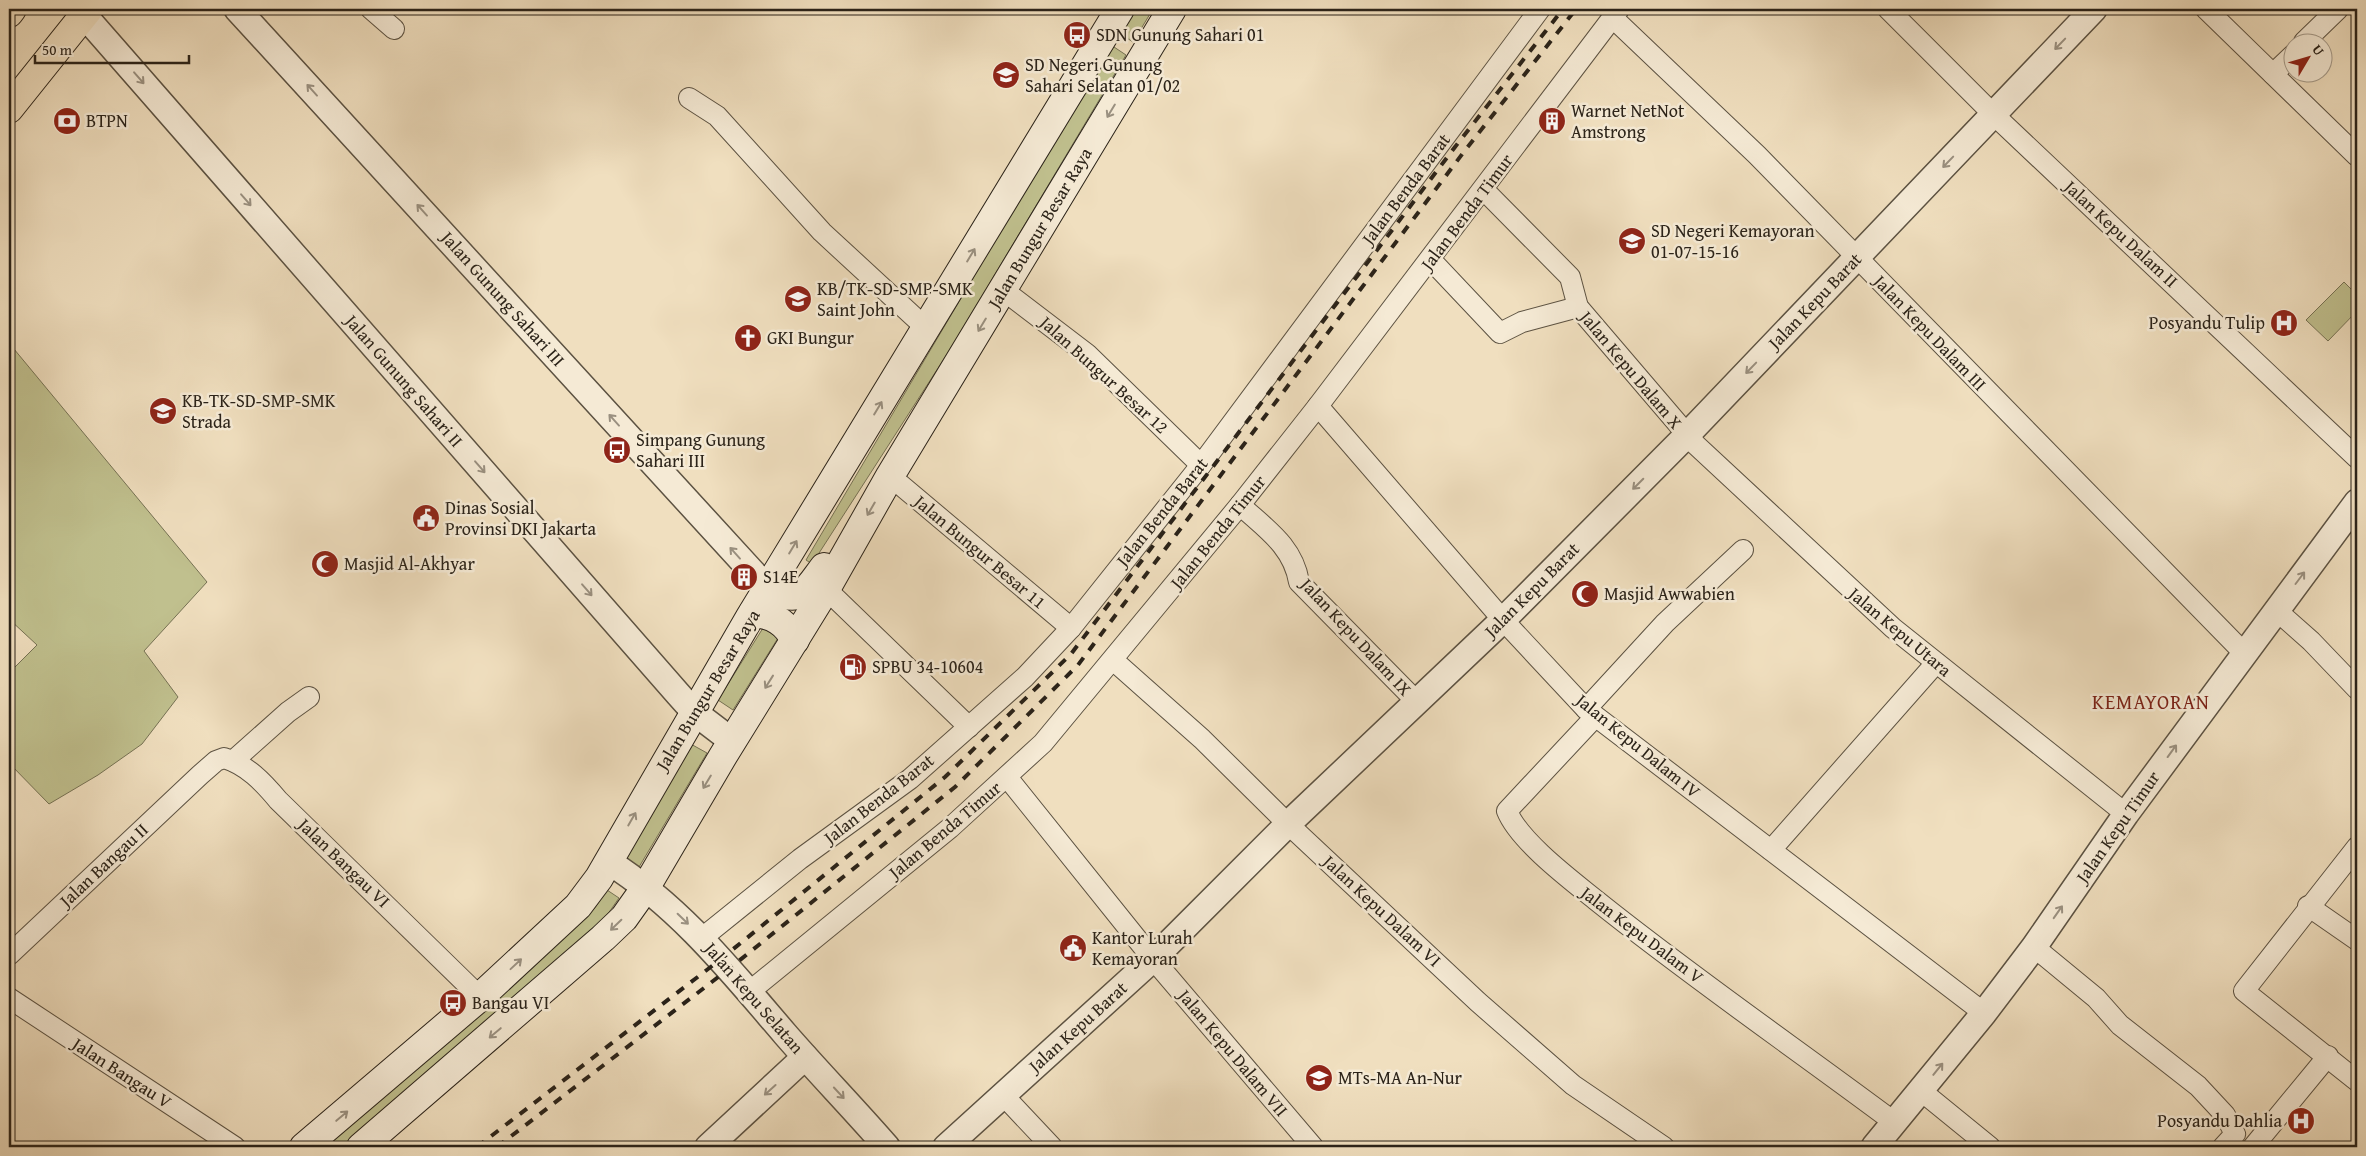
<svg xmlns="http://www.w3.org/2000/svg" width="2366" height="1156" viewBox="0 0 2366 1156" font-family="'Gentium Book Plus',serif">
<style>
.green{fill:#c0c08e;stroke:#767254}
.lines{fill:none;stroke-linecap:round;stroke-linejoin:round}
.minor-casing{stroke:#5c5242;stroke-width:22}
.tertiary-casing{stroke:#5c5242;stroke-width:28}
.secondary-casing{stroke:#2b2319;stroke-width:30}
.primary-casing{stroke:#2b2319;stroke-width:30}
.minor{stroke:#f5ead5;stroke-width:20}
.tertiary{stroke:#f5ead5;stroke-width:25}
.secondary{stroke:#f5ead5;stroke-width:28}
.primary{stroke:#f0dfbf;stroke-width:28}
.rail{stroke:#2b2319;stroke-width:4;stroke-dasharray:9 9;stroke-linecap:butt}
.oneway{stroke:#9a9080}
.labels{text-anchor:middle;stroke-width:5;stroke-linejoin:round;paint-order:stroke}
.poi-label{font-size:18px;fill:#2b2319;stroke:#f5ead5;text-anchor:start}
.street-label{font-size:18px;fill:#2b2319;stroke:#f5ead5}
.quarter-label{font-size:20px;letter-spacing:1px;fill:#7a1f14;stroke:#f5ead5}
</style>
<rect width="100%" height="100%" fill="#f0dfbf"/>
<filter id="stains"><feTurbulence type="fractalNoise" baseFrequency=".004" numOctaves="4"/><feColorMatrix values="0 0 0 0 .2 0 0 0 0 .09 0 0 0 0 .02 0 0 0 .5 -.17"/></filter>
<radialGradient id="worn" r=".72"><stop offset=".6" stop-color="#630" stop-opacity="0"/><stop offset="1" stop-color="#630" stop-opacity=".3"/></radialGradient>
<!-- green -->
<g class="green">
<polygon points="1133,9 1153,9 1133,42 1119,33"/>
<polygon points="1111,45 1126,55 951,348 812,564 806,560"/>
<polygon points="2344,282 2357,295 2357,311 2328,341 2306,320"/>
<polygon points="9,343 207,582 144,651 178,697 142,744 98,775 49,804 9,763 9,673 37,645 9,619"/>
<polygon points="763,628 778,638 733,710 718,700"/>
<polygon points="689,743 707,753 639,867 622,859"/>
<polygon points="607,890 619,898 605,918 503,1012 343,1147 317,1147 492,1000 594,909"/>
</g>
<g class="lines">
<!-- minor casing -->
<g class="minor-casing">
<g id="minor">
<polyline points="371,9 394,29"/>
<polyline points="1888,9 1993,114 2357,458"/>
<polyline points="2206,9 2357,156"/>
<polyline points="1613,18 1757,155 2244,653"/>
<polyline points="2304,42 2338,9"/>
<polyline points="2273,74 2294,54"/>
<polyline points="689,98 717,116 822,232 926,328"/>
<polyline points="1484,190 1570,277 1578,307 1696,445 1893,628 2126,814"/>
<polyline points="1431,260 1500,333 1522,322 1578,307"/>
<polyline points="1003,290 1087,354 1201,465"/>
<polyline points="1318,406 1503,620 1586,709 1984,1013"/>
<polyline points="890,476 1071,628"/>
<path d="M 1240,505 C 1266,529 1293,546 1299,582 L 1416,701"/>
<polyline points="826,589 969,727"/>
<polyline points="2276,610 2311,641 2357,689"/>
<polyline points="1113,660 1202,739 1288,824 1478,1002 1573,1085 1664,1147"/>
<polyline points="1586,709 1665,623 1743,550"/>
<path d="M 1595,717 L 1507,811 C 1519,841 1571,880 1597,901 C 1693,978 1795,1048 1894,1122"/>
<polyline points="233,761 288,712 309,697"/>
<polyline points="1007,777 1153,959 1313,1147"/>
<polyline points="2357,847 2244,991 2357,1081"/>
<polyline points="1771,850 1936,663"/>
<polyline points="2308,906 2357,940"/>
<polyline points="702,938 800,859 910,779 1025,677 1071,628 1201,465 1540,9"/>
<polyline points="2034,947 2096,998 2120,1025 2198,1086 2225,1115 2235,1134 2223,1147"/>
<path d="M 9,955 L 200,775 L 216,761 L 224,758 C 247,765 263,782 278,800 L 480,997"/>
<polyline points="749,992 950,828 1043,743 1240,505 1318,406 1619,9"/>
<polyline points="9,998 235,1147"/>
<polyline points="1920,1090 1990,1147"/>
<polyline points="1003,1095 1052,1147"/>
<polyline points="2253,1147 2328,1056"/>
</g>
</g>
<!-- tertiary casing -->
<g class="tertiary-casing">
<g id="tertiary">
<polyline points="237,9 768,589"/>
<polyline points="84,15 678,694 694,712 732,741"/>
<path d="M 609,862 C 680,907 731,971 785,1034 C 818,1072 854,1109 887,1147"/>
<polyline points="708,1147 805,1057"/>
<polyline points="946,1147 1153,959 1288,824 1503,620 1687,435 2094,9"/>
<polyline points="1874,1147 1984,1013 2034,947 2126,814 2357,502"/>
</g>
</g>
<!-- secondary casing -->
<g class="secondary-casing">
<g id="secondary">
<path d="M 768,589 C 802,605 805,592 824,567"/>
<path d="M 753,613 C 773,614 786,623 795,640"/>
<polyline points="304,1147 480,997 578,906 599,878 750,617 1120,9"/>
<polyline points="361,1147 603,938 624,918 646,887 723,756 826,589 890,476 1172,9"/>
</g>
</g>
<!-- primary casing -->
<g class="primary-casing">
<g id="primary">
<polyline points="9,13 12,9"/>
<polyline points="9,109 89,9"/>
</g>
</g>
<!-- minor -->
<use href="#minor" class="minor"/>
<!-- tertiary -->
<use href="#tertiary" class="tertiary"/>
<!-- secondary -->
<use href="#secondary" class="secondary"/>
<!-- primary -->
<use href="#primary" class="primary"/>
<!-- rail -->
<g class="rail">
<polyline points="477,1147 721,959 945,777 1071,654 1455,147 1563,9"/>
<polyline points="497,1147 730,968 955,787 1078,665 1463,153 1576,9"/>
</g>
</g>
<!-- one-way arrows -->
<defs><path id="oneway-shaft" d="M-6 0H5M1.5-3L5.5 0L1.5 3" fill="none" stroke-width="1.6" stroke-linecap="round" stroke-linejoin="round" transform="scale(1.25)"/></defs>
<g class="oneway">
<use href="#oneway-shaft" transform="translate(2060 44) rotate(134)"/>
<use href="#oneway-shaft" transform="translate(139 78) rotate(49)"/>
<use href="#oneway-shaft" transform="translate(312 90) rotate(-132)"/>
<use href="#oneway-shaft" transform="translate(1111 111) rotate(121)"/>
<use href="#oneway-shaft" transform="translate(1948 162) rotate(134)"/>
<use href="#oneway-shaft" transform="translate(246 200) rotate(49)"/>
<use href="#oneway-shaft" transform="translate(422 210) rotate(-132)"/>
<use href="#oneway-shaft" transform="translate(971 255) rotate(-59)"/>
<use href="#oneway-shaft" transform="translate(982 325) rotate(121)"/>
<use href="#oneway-shaft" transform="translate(1751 368) rotate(134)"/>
<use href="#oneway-shaft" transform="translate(878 408) rotate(-59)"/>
<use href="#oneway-shaft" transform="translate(614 420) rotate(-132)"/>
<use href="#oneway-shaft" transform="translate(480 467) rotate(49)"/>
<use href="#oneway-shaft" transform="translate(1638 484) rotate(135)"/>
<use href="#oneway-shaft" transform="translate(871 509) rotate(120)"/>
<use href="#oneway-shaft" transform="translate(793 547) rotate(-59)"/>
<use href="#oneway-shaft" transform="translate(735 553) rotate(-132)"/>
<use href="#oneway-shaft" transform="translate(2300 578) rotate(-53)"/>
<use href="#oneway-shaft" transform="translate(587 590) rotate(49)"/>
<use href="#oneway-shaft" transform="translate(769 682) rotate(122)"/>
<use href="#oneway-shaft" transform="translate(2172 751) rotate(-54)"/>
<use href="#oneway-shaft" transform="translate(707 782) rotate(121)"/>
<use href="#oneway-shaft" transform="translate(632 819) rotate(-60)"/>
<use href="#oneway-shaft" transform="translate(2058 912) rotate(-55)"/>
<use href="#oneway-shaft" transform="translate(683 919) rotate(44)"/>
<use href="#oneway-shaft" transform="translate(616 925) rotate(136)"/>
<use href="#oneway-shaft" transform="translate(516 964) rotate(-43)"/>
<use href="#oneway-shaft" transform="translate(495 1033) rotate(140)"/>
<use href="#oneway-shaft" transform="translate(1938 1069) rotate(-51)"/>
<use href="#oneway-shaft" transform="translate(770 1090) rotate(138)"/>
<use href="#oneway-shaft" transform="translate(839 1093) rotate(47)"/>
<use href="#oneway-shaft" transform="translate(342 1116) rotate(-40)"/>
</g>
<!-- icons -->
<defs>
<g id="bus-disc" transform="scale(1.4375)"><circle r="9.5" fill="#8f2418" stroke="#f5ead5"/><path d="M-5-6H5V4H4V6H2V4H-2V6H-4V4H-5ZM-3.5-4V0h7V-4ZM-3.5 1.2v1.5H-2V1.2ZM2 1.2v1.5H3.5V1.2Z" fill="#fff"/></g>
<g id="school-disc" transform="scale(1.4375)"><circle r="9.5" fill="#8f2418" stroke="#f5ead5"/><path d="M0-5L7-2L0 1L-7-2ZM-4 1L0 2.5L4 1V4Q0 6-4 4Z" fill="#fff"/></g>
<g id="bank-disc" transform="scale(1.4375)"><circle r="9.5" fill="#8f2418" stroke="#f5ead5"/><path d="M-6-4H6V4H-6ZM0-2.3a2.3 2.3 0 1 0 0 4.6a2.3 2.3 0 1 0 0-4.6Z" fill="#fff"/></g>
<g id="building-disc" transform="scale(1.4375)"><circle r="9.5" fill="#8f2418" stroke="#f5ead5"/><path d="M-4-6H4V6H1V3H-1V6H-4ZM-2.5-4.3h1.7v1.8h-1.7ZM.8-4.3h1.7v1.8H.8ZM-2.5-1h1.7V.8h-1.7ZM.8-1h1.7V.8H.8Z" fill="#fff"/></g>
<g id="hospital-disc" transform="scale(1.4375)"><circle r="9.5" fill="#8f2418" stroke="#f5ead5"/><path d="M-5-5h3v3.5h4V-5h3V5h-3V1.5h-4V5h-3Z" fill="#fff"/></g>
<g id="church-disc" transform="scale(1.4375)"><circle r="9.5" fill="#8f2418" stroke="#f5ead5"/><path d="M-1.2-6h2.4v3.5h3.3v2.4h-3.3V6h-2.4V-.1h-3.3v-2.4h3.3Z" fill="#fff"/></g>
<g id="civic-disc" transform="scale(1.4375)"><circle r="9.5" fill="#8f2418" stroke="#f5ead5"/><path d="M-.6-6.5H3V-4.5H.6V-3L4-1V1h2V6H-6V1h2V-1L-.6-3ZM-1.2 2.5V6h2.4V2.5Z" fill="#fff"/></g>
<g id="mosque-disc" transform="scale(1.4375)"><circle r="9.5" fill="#8f2418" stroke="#f5ead5"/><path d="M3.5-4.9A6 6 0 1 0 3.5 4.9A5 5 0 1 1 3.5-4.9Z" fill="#fff"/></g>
<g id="fuel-disc" transform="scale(1.4375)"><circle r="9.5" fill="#8f2418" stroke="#f5ead5"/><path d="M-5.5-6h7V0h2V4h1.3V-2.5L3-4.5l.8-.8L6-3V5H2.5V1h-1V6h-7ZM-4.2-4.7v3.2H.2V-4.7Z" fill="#fff"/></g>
</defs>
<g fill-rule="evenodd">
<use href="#bus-disc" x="1077" y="35"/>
<use href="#school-disc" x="1006" y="75"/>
<use href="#bank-disc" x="67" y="121"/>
<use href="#building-disc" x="1552" y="121"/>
<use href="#school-disc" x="1632" y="241"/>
<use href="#school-disc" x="798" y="299"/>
<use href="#hospital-disc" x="2284" y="323"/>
<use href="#church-disc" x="748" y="338"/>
<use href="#school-disc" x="163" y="411"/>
<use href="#bus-disc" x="617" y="450"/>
<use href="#civic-disc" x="426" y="518"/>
<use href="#mosque-disc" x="325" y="564"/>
<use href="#building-disc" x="744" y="577"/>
<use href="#mosque-disc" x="1585" y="594"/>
<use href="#fuel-disc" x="853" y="667"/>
<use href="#civic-disc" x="1073" y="948"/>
<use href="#bus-disc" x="453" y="1003"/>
<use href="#school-disc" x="1319" y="1078"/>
<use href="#hospital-disc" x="2301" y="1121"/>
</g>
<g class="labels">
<!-- poi labels -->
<g class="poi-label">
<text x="1096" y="41">SDN Gunung Sahari 01</text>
<text x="1025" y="71">SD Negeri Gunung<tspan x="1025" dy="21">Sahari Selatan 01/02</tspan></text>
<text x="1571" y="117">Warnet NetNot<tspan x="1571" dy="21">Amstrong</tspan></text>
<text x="86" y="127">BTPN</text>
<text x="1651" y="237">SD Negeri Kemayoran<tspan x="1651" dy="21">01-07-15-16</tspan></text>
<text x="817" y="295">KB/TK-SD-SMP-SMK<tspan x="817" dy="21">Saint John</tspan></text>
<text x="2265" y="329" text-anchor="end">Posyandu Tulip</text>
<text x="767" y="344">GKI Bungur</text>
<text x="182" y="407">KB-TK-SD-SMP-SMK<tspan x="182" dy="21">Strada</tspan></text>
<text x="636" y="446">Simpang Gunung<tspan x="636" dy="21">Sahari III</tspan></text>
<text x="445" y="514">Dinas Sosial<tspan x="445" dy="21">Provinsi DKI Jakarta</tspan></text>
<text x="344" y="570">Masjid Al-Akhyar</text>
<text x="763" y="583">S14E</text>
<text x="1604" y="600">Masjid Awwabien</text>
<text x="872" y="673">SPBU 34-10604</text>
<text x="1092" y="944">Kantor Lurah<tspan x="1092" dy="21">Kemayoran</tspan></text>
<text x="472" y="1009">Bangau VI</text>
<text x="1338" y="1084">MTs-MA An-Nur</text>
<text x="2282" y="1127" text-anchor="end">Posyandu Dahlia</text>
</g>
<!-- street labels -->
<g class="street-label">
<text transform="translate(1406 189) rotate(-53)" y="6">Jalan Benda Barat</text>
<text transform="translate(1467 212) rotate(-53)" y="6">Jalan Benda Timur</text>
<text transform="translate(1040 228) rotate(-59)" y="6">Jalan Bungur Besar Raya</text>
<text transform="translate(2121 234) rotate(43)" y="6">Jalan Kepu Dalam II</text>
<text transform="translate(503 299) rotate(48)" y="6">Jalan Gunung Sahari III</text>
<text transform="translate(1815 301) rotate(-46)" y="6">Jalan Kepu Barat</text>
<text transform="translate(1930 333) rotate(46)" y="6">Jalan Kepu Dalam III</text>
<text transform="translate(1631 370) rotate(50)" y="6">Jalan Kepu Dalam X</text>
<text transform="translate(1104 375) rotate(42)" y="6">Jalan Bungur Besar 12</text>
<text transform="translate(404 381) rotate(49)" y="6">Jalan Gunung Sahari II</text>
<text transform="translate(1162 512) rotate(-51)" y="6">Jalan Benda Barat</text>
<text transform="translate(1218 532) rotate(-51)" y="6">Jalan Benda Timur</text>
<text transform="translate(980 552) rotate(40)" y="6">Jalan Bungur Besar 11</text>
<text transform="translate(1532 590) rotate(-45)" y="6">Jalan Kepu Barat</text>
<text transform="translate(1900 632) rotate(40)" y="6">Jalan Kepu Utara</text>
<text transform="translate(1356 637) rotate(47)" y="6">Jalan Kepu Dalam IX</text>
<text transform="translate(708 690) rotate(-59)" y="6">Jalan Bungur Besar Raya</text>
<text transform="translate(1638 746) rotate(39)" y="6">Jalan Kepu Dalam IV</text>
<text transform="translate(879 799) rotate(-38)" y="6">Jalan Benda Barat</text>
<text transform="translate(2118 827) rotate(-55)" y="6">Jalan Kepu Timur</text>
<text transform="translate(945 830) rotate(-40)" y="6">Jalan Benda Timur</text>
<text transform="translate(344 863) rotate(44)" y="6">Jalan Bangau VI</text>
<text transform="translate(104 865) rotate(-43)" y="6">Jalan Bangau II</text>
<text transform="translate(1382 911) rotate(43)" y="6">Jalan Kepu Dalam VI</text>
<text transform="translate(1642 935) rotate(37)" y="6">Jalan Kepu Dalam V</text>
<text transform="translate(754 998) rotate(49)" y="6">Jalan Kepu Selatan</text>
<text transform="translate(1078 1027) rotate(-42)" y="6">Jalan Kepu Barat</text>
<text transform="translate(1233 1053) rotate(50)" y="6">Jalan Kepu Dalam VII</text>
<text transform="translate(122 1073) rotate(33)" y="6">Jalan Bangau V</text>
</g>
<!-- quarter labels -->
<g class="quarter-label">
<text x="2151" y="709">KEMAYORAN</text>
</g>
</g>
<!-- margin -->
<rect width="2366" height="1156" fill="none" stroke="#f0dfbf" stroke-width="30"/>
<rect x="10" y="10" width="2346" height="1136" fill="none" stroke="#2b2319" stroke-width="2.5"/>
<rect x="15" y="15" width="2336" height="1126" fill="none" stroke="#2b2319"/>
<!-- north arrow -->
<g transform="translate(2308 58) rotate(52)"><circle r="24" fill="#f5ead5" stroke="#a49a8a"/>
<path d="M0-4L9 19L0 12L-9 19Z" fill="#8f2418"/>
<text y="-8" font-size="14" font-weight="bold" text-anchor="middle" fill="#2b2319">U</text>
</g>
<!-- scale -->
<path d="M35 55v8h154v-8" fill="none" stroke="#2b2319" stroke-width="2.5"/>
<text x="42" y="55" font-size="15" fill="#2b2319" stroke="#f5ead5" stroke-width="4" paint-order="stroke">50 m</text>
<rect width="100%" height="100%" filter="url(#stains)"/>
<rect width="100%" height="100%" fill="url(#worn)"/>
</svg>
